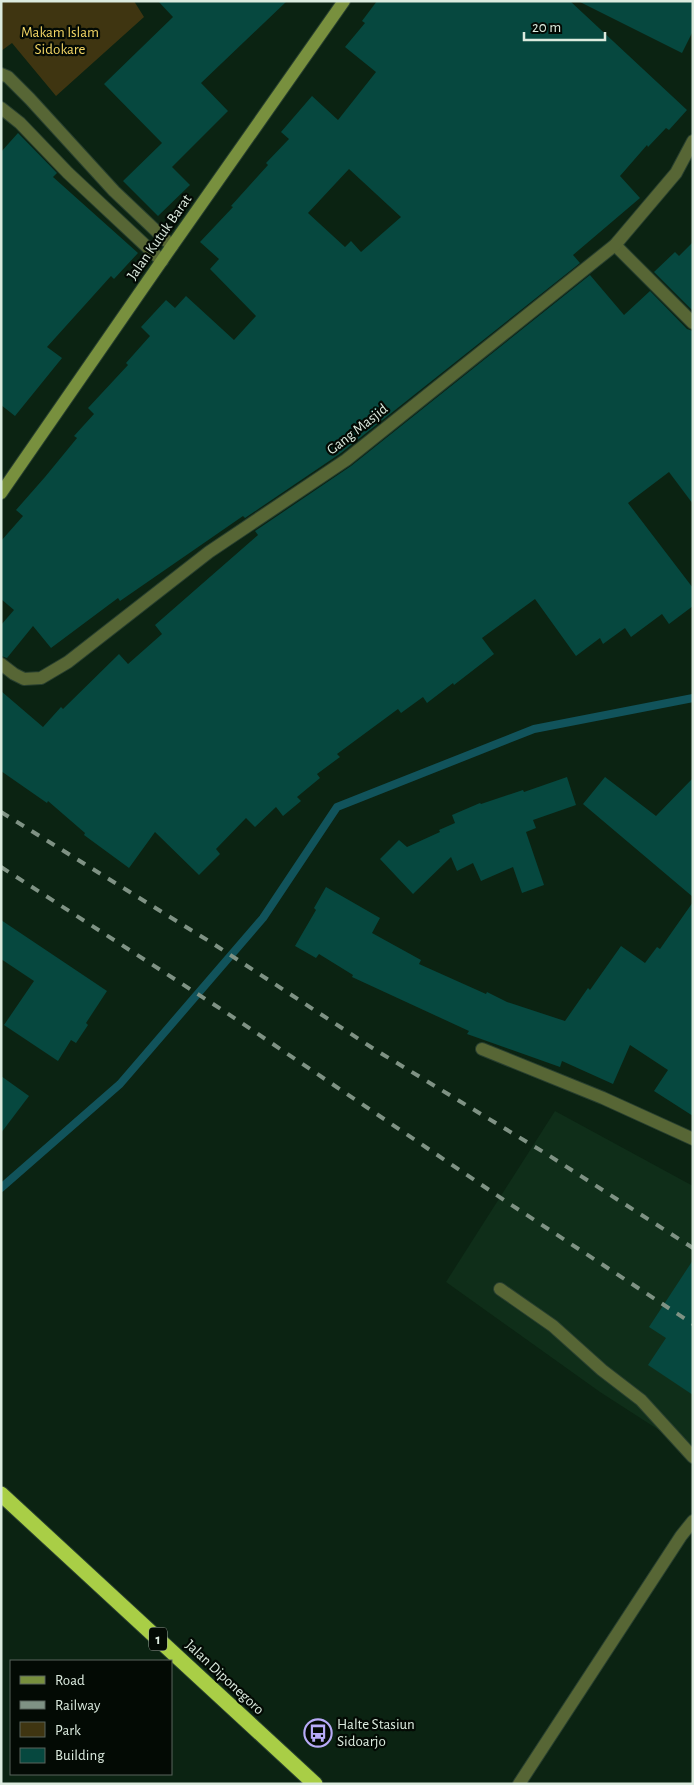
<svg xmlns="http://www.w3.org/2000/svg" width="694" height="1785" viewBox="0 0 694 1785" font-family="'Alegreya Sans',sans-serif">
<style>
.built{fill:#0f2e19}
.green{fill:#3f3511}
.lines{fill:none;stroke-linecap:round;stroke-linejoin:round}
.stream{stroke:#11535b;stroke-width:8}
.building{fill:#06483f;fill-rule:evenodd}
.lane-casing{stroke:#283f2f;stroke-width:14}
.street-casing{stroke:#283f2f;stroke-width:14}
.secondary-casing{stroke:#283f2f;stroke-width:14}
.highway-casing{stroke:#283f2f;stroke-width:17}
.lane{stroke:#576635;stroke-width:12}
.street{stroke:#576635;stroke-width:12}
.secondary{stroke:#78903e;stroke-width:12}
.highway{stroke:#a9ce46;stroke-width:15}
.rail{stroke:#7f9284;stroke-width:4;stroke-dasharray:9 9;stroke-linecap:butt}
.labels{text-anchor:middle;stroke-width:4.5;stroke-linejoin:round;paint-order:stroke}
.shield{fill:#030a04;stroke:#9ba89d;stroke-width:1}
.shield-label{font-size:14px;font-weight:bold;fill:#dcebdf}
.park-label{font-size:15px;fill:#f2d564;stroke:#030a04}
.street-label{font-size:15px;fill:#dcebdf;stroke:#030a04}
.poi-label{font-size:15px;fill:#dcebdf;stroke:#030a04;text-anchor:start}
</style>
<rect width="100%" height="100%" fill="#0b2312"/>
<!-- built -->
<polygon class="built" points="555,1111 693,1186 693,1452 600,1392 446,1282"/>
<!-- green -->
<polygon class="green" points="1,1 134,1 144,17 56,96 12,43 1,51"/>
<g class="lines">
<!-- stream -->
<polyline class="stream" points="1,1188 120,1084 263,918 337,807 534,729 693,698"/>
</g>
<!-- building -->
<g class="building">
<polygon points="158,1 287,1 201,83 228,111 172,167 190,185 158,216 123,181 162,143 104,84 173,17"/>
<path d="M 377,1 L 570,1 L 687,110 L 669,130 L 666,128 L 648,147 L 647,145 L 620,176 L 640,198 L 573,255 L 580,263 L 341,453 L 245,518 L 243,516 L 120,601 L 118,598 L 51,648 L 33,626 L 7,658 L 1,656 L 1,625 L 14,610 L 1,599 L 1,541 L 23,516 L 16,510 L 45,477 L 77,438 L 74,436 L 94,414 L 88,408 L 128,365 L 126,363 L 150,336 L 141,327 L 166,300 L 175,308 L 186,296 L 234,340 L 256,316 L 210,269 L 219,259 L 200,242 L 233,207 L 231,206 L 268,165 L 266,163 L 289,139 L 281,132 L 312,96 L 338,120 L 376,72 L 345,47 L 365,23 L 362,21 ZM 349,169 L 401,217 L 361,252 L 351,241 L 345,247 L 308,213 Z"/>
<polygon points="578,1 693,1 693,31 682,53"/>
<polygon points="18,133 57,173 53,177 138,253 114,279 111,276 47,347 62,358 15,416 1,405 1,152"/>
<polygon points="693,242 693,311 654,272 675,252 679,256"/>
<polygon points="590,275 624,315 650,291 687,329 693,331 693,504 669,472 628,503 693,588 693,606 669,624 662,614 631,637 625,628 603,644 600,638 576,656 535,599 482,638 494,654 454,685 453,683 427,703 423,697 401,713 398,709 337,754 340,757 317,774 320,778 297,797 301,801 283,816 276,807 255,827 246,818 216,849 220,854 199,875 155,832 129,868 84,835 85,833 48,801 47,803 1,771 1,691 43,727 61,707 63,709 119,654 128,664 162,634 155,625 258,535 255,531 351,466"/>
<polygon points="567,777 576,805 533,820 536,828 526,832 544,885 522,893 513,867 481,881 473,863 457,871 451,857 413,894 380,859 399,840 407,847 440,832 439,830 455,823 452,815 480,803 481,804 523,790 524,792"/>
<polygon points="605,777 656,816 693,778 693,897 583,804"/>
<polygon points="326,887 380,918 372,933 421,960 419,964 486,994 487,992 507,1002 565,1021 588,988 590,990 621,946 645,963 657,947 660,949 693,902 693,1116 654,1091 668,1070 630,1045 613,1084 562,1061 560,1067 467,1034 469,1031 352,977 353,975 319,954 316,958 295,946 316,910 314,908"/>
<polygon points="1,920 107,991 86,1023 88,1025 76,1043 71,1040 58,1061 4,1025 34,981 1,959"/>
<polygon points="1,1076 29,1096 1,1133"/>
<polygon points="693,1260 693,1395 648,1365 666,1338 649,1327"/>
</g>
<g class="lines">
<!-- lane casing -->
<g class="lane-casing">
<g id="lane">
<polyline points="500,1289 553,1326 602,1370 641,1400 693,1457"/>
<polyline points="519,1784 681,1536 693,1521"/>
</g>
</g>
<!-- street casing -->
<g class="street-casing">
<g id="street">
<polyline points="1,74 8,77 30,99 114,191 172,246"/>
<polyline points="1,108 20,123 68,173 162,261"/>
<polyline points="615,245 693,323"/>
<polyline points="1,664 14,674 24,679 41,678 68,662 209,552 346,460 615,245 676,173 693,141"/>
<polyline points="482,1049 603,1098 693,1139"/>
</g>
</g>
<!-- secondary casing -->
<g class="secondary-casing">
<polyline id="secondary" points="1,493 172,246 344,1"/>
</g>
<!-- highway casing -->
<g class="highway-casing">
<polyline id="highway" points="1,1494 315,1784"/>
</g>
<!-- lane -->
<use href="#lane" class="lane"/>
<!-- street -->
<use href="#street" class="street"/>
<!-- secondary -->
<use href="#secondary" class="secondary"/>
<!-- highway -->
<use href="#highway" class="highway"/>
<!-- rail -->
<g class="rail">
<polyline points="1,812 212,943 374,1049 545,1153 693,1248"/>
<polyline points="1,867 224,1011 507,1202 693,1324"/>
</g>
</g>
<!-- icons -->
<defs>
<g id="bus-ring" transform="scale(1.4375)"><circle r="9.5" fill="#030a04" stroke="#b8abf7" stroke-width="1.5"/><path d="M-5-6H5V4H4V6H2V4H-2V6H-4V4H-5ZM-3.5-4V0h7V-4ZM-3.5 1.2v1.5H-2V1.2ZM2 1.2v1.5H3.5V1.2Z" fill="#b8abf7"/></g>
</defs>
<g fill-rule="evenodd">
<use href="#bus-ring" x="318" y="1733"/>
</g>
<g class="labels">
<!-- shield labels -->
<rect class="shield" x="149" y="1627.5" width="18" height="23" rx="4"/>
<g class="shield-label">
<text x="158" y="1644">1</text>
</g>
<!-- park labels -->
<g class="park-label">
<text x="60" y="37">Makam Islam<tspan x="60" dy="17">Sidokare</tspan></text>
</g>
<!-- street labels -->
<g class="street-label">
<text transform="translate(159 237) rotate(-55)" y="5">Jalan Kutuk Barat</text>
<text transform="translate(357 429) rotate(-38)" y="5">Gang Masjid</text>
<text transform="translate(225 1677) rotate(43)" y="5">Jalan Diponegoro</text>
</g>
<!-- poi labels -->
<g class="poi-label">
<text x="337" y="1729">Halte Stasiun<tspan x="337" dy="17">Sidoarjo</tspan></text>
</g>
</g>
<!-- border -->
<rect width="694" height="1785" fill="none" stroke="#dcebdf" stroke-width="5"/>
<!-- legend -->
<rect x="10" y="1660" width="162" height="115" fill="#030a04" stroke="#5a645c"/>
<rect x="20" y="1676" width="25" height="8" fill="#78903e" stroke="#5a645c"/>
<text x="55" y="1685" font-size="15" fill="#dcebdf">Road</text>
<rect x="20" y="1701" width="25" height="8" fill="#7f9284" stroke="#5a645c"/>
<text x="55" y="1710" font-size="15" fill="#dcebdf">Railway</text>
<rect x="20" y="1722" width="25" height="15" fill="#3f3511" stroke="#5a645c"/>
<text x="55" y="1735" font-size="15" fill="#dcebdf">Park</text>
<rect x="20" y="1748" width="25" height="15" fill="#06483f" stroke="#5a645c"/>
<text x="55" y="1760" font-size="15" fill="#dcebdf">Building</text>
<!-- scale -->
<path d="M524 32v8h81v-8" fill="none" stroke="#dcebdf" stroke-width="2.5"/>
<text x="532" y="32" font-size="15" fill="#dcebdf" stroke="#030a04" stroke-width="4" paint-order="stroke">20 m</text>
</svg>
